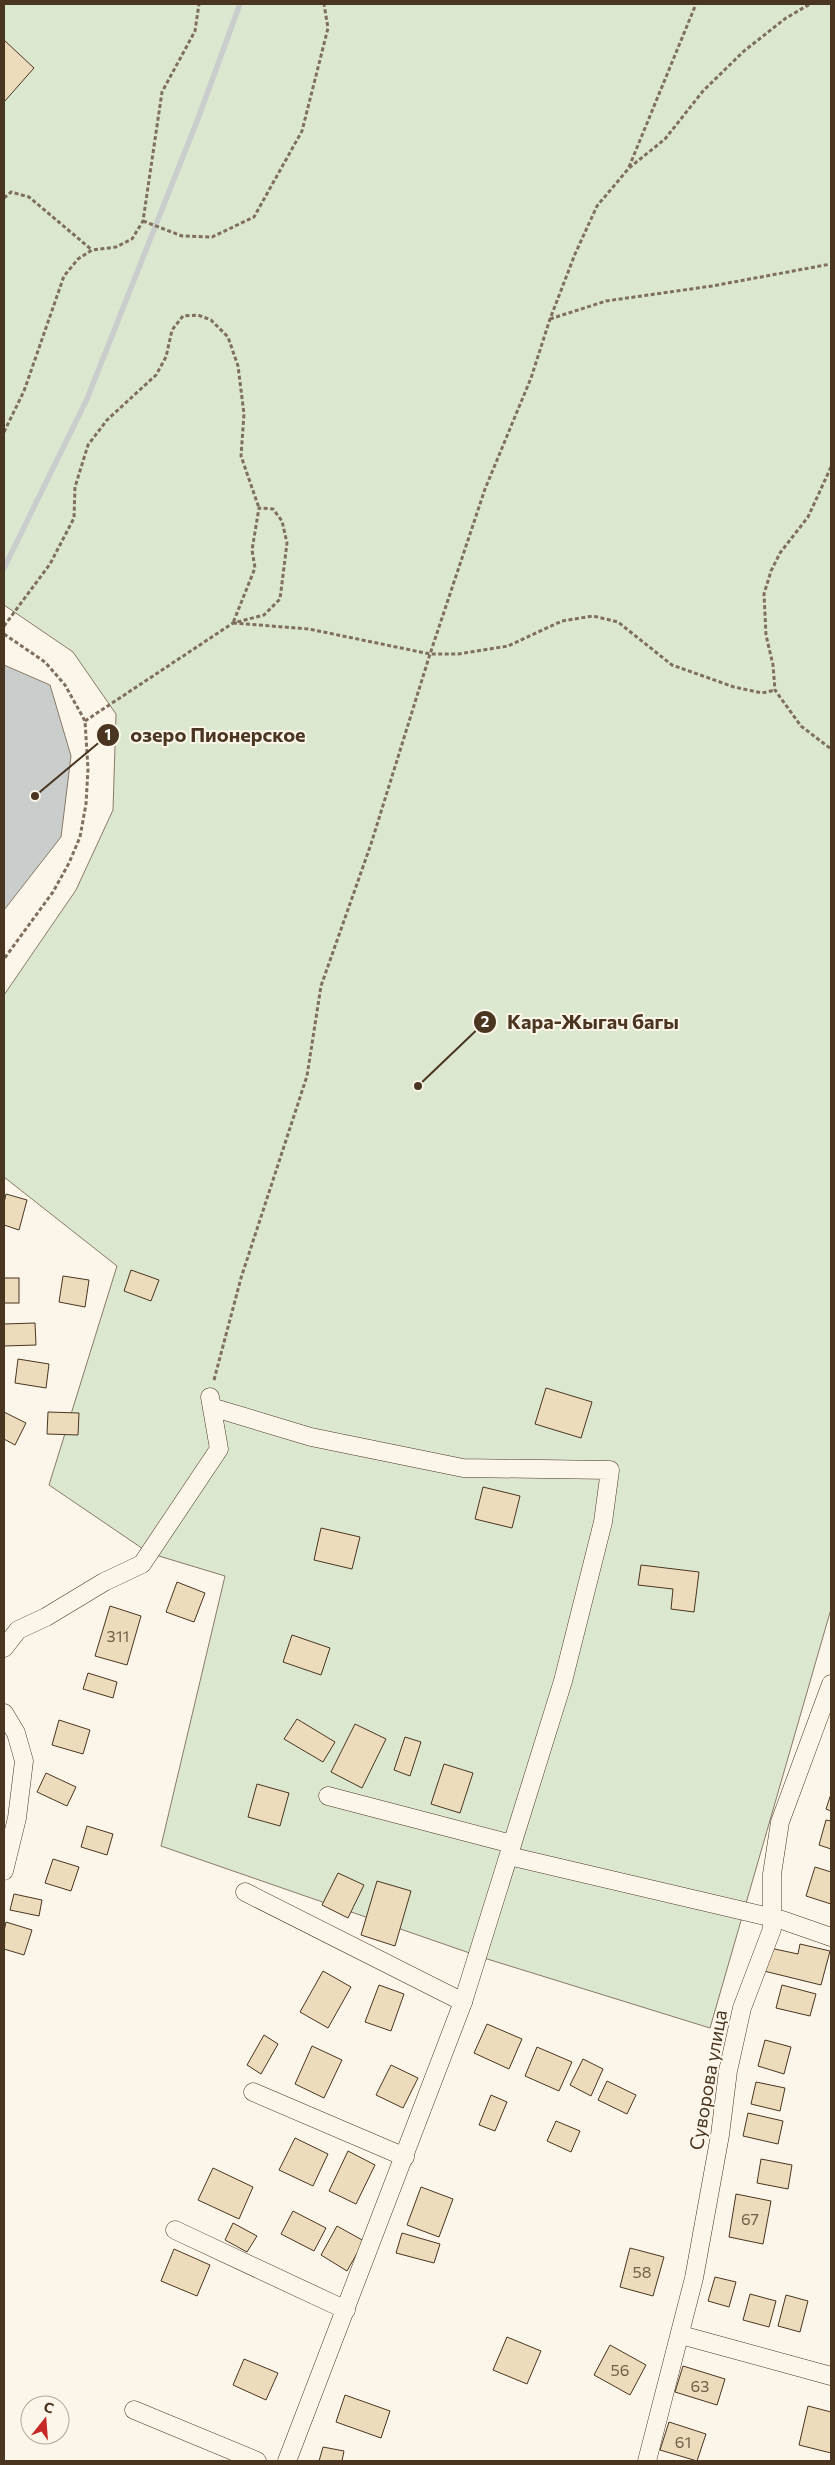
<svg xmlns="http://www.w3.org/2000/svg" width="835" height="2465" viewBox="0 0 835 2465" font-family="Commissioner,sans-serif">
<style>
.green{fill:#dce7d0;stroke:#887966}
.water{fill:#c9cecd;stroke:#887966}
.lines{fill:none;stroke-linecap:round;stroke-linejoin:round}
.stream{stroke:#c9cecd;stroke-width:5.5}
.building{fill:#ecdcbc;stroke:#4a3520}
.minor-casing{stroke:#4a3520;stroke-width:19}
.path{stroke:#7f6f5c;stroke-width:3;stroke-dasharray:4 2.5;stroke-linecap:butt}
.minor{stroke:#fbf6e9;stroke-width:18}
.labels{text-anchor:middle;stroke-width:4;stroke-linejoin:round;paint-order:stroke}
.number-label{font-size:16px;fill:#725f47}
.street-label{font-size:19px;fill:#4a3520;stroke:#fbf6e9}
.leader{fill:none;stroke:#4a3520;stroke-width:2}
.callout-dot{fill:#4a3520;stroke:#fbf6e9;stroke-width:2}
.mark-label{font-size:15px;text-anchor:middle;font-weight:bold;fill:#fff}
.callout-label{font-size:20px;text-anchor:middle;font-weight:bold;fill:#4a3520;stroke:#fbf6e9;stroke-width:4;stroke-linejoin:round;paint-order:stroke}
</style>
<rect width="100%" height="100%" fill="#fbf6e9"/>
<!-- green -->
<polygon class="green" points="4,4 831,4 831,1609 710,2028 484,1958 161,1846 225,1576 149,1553 49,1485 117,1266 4,1177 4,995 76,890 113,810 116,714 73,652 4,605"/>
<!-- water -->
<polygon class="water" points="4,665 50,685 71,756 61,837 4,910"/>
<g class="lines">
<!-- stream -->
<polyline class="stream" points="4,568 87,399 199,116 240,4"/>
</g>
<!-- building -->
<g class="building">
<polygon points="4,40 34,68 4,102"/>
<polygon points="6,1194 27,1200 19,1230 4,1225 4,1203"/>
<polygon points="131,1270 159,1280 151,1301 124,1291"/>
<polygon points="63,1276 89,1280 85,1307 59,1302"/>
<rect x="4" y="1278" width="15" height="25"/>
<polygon points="35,1323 36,1345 4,1346 4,1324"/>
<polygon points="18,1359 49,1364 46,1388 15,1383"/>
<polygon points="546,1388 592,1402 581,1438 535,1424"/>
<polygon points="4,1412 26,1423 15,1445 4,1439"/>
<polygon points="48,1412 79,1413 78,1435 47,1434"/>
<polygon points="483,1487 520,1496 512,1528 475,1519"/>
<polygon points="321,1528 360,1537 352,1569 314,1560"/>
<polygon points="641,1565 699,1572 694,1612 671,1609 673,1589 638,1585"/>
<polygon points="177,1582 205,1593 194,1622 166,1612"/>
<polygon points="110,1606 141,1616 127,1665 95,1656"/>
<polygon points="292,1635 330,1648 321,1675 283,1662"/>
<polygon points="88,1673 117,1682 113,1698 83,1689"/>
<polygon points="297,1719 335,1742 323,1762 284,1739"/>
<polygon points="59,1720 90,1730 83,1754 52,1745"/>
<polygon points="355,1724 386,1739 362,1788 331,1772"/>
<polygon points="405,1737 421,1742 410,1776 394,1770"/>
<polygon points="444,1764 473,1773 460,1813 431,1804"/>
<polygon points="46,1773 76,1787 67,1806 37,1792"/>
<polygon points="257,1784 289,1793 280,1826 248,1817"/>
<polygon points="831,1794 831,1811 826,1809"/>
<polygon points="826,1820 831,1821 831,1849 819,1845"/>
<polygon points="87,1826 113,1834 107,1855 81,1847"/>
<polygon points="53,1859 79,1867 71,1891 45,1883"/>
<polygon points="815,1867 831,1872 831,1904 806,1896"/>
<polygon points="338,1873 364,1885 348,1918 322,1905"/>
<polygon points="377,1881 411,1891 395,1946 361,1935"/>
<polygon points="14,1894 42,1900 39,1916 10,1910"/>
<polygon points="6,1922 32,1930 24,1955 4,1949 4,1931"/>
<polygon points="800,1944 830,1951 821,1985 764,1971 770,1948 798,1954"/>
<polygon points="323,1971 351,1987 328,2028 300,2012"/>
<polygon points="379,1985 404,1994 391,2031 365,2022"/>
<polygon points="782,1985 816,1994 810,2016 776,2008"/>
<polygon points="487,2024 522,2039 509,2069 474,2053"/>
<polygon points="264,2035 278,2044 261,2074 247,2065"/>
<polygon points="765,2040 791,2047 784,2074 758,2066"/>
<polygon points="312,2046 342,2060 324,2098 295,2084"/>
<polygon points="537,2047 572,2062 559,2091 525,2076"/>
<polygon points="583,2059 603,2069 591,2096 570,2085"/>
<polygon points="391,2065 418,2078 403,2108 376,2095"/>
<polygon points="607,2081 636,2095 627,2114 598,2100"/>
<polygon points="756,2082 785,2088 780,2111 751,2104"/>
<polygon points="491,2095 507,2102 495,2131 479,2125"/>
<polygon points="748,2113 783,2121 778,2144 743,2136"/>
<polygon points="556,2121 580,2131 571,2152 547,2141"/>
<polygon points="295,2138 328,2154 313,2186 279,2170"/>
<polygon points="348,2151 375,2165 356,2204 329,2191"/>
<polygon points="761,2159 792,2165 788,2189 757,2183"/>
<polygon points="213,2168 253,2187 239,2219 198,2200"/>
<polygon points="421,2187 453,2199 439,2237 407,2225"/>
<polygon points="736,2194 771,2201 763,2244 729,2237"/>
<polygon points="293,2211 326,2228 314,2251 281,2234"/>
<polygon points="233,2223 257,2236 247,2252 225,2240"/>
<polygon points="337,2226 364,2241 347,2271 321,2255"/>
<polygon points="402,2233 440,2244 434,2263 396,2253"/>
<polygon points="630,2248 664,2257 653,2296 620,2287"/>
<polygon points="174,2249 210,2265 197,2296 161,2281"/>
<polygon points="715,2277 736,2282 729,2307 708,2301"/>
<polygon points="750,2294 776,2301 769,2327 743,2320"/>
<polygon points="786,2295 808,2301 800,2332 778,2326"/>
<polygon points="507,2337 541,2351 527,2384 493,2370"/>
<polygon points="610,2345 646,2365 630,2395 594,2375"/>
<polygon points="244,2359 278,2373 266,2400 233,2385"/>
<polygon points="683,2366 725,2379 717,2405 675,2392"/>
<polygon points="345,2395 390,2411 381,2438 336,2422"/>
<polygon points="808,2406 831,2412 831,2453 799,2445"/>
<polygon points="669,2422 706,2434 697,2461 660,2450"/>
<polygon points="323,2447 344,2451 342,2461 319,2461"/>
</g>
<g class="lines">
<!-- minor casing -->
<g class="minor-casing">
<g id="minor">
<polyline points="218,1409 311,1437 463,1468 610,1470 603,1522 563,1681 463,2002"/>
<polyline points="4,1648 18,1630 46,1617 104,1582 142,1564 219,1449 210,1397"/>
<polyline points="4,1713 16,1733 24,1761 17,1818 4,1871"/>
<polyline points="328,1796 512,1844"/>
<polyline points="509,1856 782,1920 831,1937"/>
<polyline points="245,1892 463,2002 287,2461"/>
<polyline points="253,2092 405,2157"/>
<polyline points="175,2230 346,2310"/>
<polyline points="681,2335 831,2376"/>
<polyline points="134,2410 257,2461"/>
<polyline points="647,2461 694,2278 720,2135 728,2071 742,2008 772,1929 772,1874 780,1822 831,1684"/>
</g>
</g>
<!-- path -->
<g class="path">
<polyline points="629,167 696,4"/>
<polyline points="4,198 11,192 29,197 92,250"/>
<polyline points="143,221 182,236 212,237 254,217 302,131 328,28 324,4"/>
<polyline points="550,319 606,301 712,286 831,264"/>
<polyline points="4,432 24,391 64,276 78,259 92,250 116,247 132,239 143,221 162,92 195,31 199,4"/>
<polyline points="831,467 808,517 780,553 771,571 764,594 766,635 773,665 775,690 801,726 831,749"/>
<polyline points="233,623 309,629 430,654 458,654 508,646 562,621 593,616 618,622 672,665 734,687 762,693 775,690"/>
<polyline points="4,626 50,564 74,518 75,487 88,445 107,420 156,375 166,357 172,330 183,316 198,315 211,320 228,337 238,366 244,414 241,456 259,508"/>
<polyline points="4,634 45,662 65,685 85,721 88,769 86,804 80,837 69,863 53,892 4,959"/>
<polyline points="85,721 233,623 264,615 280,599 287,543 282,521 273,509 259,508 252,550 255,568 233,623"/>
<polyline points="214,1380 241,1278 307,1076 321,986 371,844 430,654 485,489 531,378 550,319 575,254 597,206 629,168 665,139 703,91 744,51 786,18 810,4"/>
</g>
<!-- minor -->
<use href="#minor" class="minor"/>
</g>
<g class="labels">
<!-- number labels -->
<g class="number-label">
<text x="118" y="1642">311</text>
<text x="750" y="2225">67</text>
<text x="642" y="2278">58</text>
<text x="620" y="2376">56</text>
<text x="700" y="2392">63</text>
<text x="683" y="2448">61</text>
</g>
<!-- street labels -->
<g class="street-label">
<text transform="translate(708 2080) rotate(-80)" y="7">Суворова улица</text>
</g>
</g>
<!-- callouts -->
<path class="leader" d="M35 796L108 735M418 1086L485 1022"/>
<g class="callout-dot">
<circle cx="35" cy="796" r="5"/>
<circle cx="418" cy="1086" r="5"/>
<circle cx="108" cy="735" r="12"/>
<circle cx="485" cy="1022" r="12"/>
</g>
<g class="mark-label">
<text x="108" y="740">1</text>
<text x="485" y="1027">2</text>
</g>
<g class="callout-label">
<text x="218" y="742">озеро Пионерское</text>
<text x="593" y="1029">Кара-Жыгач багы</text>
</g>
<!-- border -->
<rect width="835" height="2465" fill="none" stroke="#4a3520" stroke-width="10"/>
<!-- north arrow -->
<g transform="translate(45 2420) rotate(17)"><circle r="24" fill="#fbf6e9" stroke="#b4a999"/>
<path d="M0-4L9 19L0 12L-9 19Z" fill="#c62828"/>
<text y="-8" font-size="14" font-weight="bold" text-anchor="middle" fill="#4a3520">С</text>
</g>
</svg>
